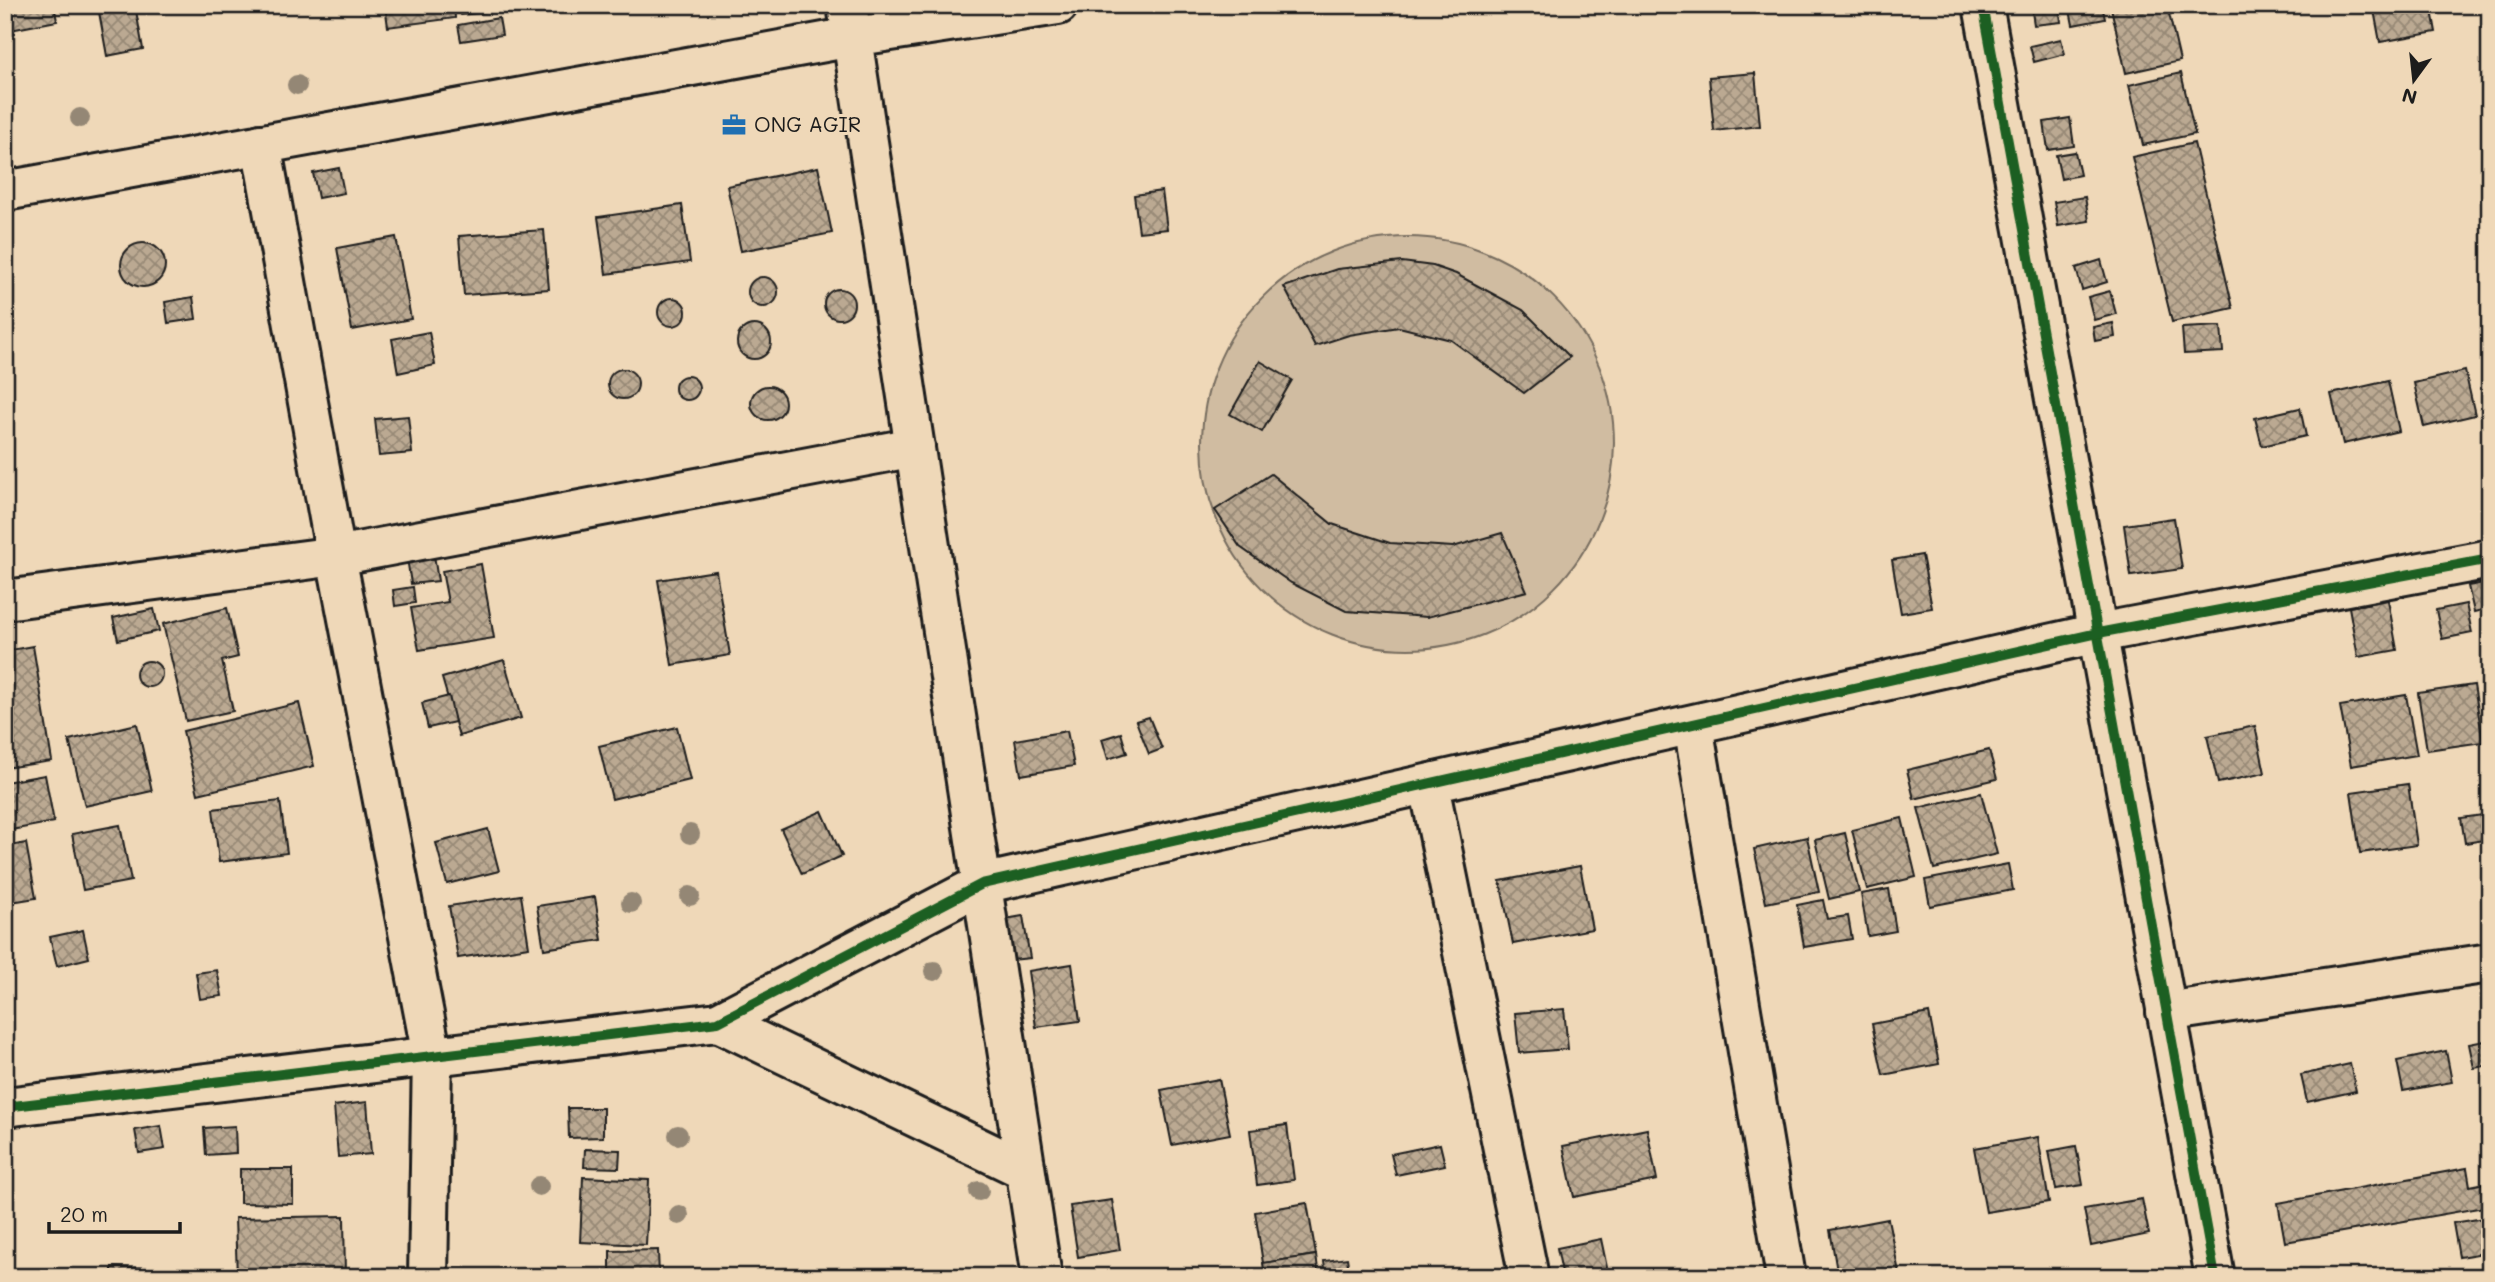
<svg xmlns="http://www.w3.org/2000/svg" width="2495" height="1282" viewBox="0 0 2495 1282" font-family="Mali,sans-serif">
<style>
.green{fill:#d0bca1;stroke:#766c5e;stroke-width:2}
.building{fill:url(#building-cross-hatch);stroke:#1c1c1c;stroke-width:2}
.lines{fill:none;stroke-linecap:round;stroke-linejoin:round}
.street-casing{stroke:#1c1c1c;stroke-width:44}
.street{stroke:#efd8b8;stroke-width:38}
.cycleway-casing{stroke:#efd8b8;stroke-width:15}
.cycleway{stroke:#1b5e20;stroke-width:10}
.tree{fill:#948774}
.labels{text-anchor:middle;stroke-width:6;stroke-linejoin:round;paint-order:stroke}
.poi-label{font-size:21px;fill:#1c1c1c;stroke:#efd8b8;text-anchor:start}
</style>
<defs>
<pattern id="building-cross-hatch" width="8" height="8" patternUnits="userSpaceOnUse" patternTransform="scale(1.75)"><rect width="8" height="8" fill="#bba992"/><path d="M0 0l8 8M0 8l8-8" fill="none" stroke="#978976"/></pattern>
</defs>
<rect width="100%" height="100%" fill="#efd8b8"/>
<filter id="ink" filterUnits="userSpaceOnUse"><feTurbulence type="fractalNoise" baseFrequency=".0143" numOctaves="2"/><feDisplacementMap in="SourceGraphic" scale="14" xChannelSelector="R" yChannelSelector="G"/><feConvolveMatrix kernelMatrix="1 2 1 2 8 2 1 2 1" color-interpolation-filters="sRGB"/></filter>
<g filter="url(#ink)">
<!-- green -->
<circle class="green" cx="1408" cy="443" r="206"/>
<!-- building -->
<g class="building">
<polygon points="54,5 57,21 5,31 5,6"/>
<polygon points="135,5 143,49 107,56 99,12"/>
<polygon points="385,5 454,5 455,18 388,27"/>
<polygon points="459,5 495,5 496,11 461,15"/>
<polygon points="2031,5 2059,5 2061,22 2034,25"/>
<polygon points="2069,5 2102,5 2105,19 2073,25"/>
<polygon points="2123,5 2167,5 2180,61 2126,73 2111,8"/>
<polygon points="2373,5 2431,5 2436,32 2380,42"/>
<polygon points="499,18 502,35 461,41 458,25"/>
<polygon points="2061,39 2065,54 2034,62 2030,46"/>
<polygon points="1755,73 1760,126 1714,131 1709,77"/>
<polygon points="2181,73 2195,134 2143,145 2129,85"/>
<polygon points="2070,118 2074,146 2048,150 2044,122"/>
<polygon points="2194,143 2233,308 2172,322 2132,157"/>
<polygon points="2075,152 2080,175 2061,179 2056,155"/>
<polygon points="818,167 832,233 741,251 727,186"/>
<polygon points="339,168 344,193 318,198 313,173"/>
<polygon points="1162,191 1167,229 1139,232 1134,195"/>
<polygon points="2085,197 2089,221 2058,226 2054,202"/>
<polygon points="682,205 690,262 606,274 598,217"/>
<polygon points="544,230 549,289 464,295 459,236"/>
<polygon points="396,237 411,319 352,330 337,248"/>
<circle cx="143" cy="265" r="22"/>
<polygon points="2101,260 2107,282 2082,290 2076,268"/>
<polygon points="1402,262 1433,266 1456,274 1523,310 1570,357 1524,393 1451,340 1399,327 1349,335 1315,346 1284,287 1337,269"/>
<circle cx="763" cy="292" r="15"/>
<circle cx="839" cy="304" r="15"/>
<polygon points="2110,291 2116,314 2094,320 2088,297"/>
<polygon points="193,297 196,319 168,323 165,302"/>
<circle cx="672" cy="312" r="14"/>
<polygon points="2113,323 2115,337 2095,341 2093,327"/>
<circle cx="754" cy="342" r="17"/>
<polygon points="2221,326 2223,352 2184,354 2182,328"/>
<polygon points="429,332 435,365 398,373 392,339"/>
<polygon points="1260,361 1292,380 1262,432 1230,414"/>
<circle cx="623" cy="384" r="15"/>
<polygon points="2465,371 2475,415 2424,427 2414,383"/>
<circle cx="687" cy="388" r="12"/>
<polygon points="2388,381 2399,431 2343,444 2331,394"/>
<circle cx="768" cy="403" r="17"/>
<polygon points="2300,408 2306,436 2262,446 2255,418"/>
<polygon points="408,416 412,453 379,456 375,419"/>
<polygon points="1271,474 1332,524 1390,543 1453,547 1502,533 1527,591 1427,617 1346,611 1291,583 1240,547 1215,510"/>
<polygon points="2174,518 2182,569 2131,576 2124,525"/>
<polygon points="434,555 438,581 411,584 407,558"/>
<polygon points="1922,555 1932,608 1901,613 1892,560"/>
<polygon points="481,564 494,638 419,650 411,608 448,602 442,571"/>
<polygon points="716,571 730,655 672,665 658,580"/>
<polygon points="2490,582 2490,608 2474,612 2468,586"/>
<polygon points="413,587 415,603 395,606 393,590"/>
<polygon points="2388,600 2397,650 2358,657 2349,607"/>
<polygon points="2466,604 2472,633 2442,639 2436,610"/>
<polygon points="227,608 238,657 222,661 233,711 186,721 163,624"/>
<polygon points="154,609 159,631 118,640 113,618"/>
<polygon points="33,646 52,761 5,768 5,651"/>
<polygon points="504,660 521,718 459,736 442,678"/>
<circle cx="149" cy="674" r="13"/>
<polygon points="2474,685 2483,742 2427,750 2418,693"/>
<polygon points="2406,695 2417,755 2351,766 2340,706"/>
<polygon points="449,696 455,722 428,728 422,703"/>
<polygon points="299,703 314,766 198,794 183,731"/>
<polygon points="1149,717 1162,749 1149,754 1136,721"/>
<polygon points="137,724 152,791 85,806 69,740"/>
<polygon points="2255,726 2265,773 2218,783 2207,736"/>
<polygon points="677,727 690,780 612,799 599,746"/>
<polygon points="1067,731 1074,766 1021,775 1015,740"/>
<polygon points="1121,733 1127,753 1108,759 1102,739"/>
<polygon points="1989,750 1997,779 1914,799 1907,770"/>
<polygon points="45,775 54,822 11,830 5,801 5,782"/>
<polygon points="2408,784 2417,845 2360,853 2351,792"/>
<polygon points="1981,793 1997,854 1934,869 1918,808"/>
<polygon points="280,801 287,853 219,862 213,809"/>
<polygon points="822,811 842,856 802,874 781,829"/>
<polygon points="2490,814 2490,839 2465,843 2461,818"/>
<polygon points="1902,818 1916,877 1867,889 1852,830"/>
<polygon points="120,825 131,881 83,890 72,834"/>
<polygon points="488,829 499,871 447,884 436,843"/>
<polygon points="1845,833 1859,892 1829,899 1815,840"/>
<polygon points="1807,837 1819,892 1766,903 1754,849"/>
<polygon points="26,843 36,898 5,903 5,847"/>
<polygon points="2008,864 2013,890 1930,906 1925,880"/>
<polygon points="1580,866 1592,929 1513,944 1500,881"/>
<polygon points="1889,889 1896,931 1868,936 1861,894"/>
<polygon points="521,895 529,947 458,958 449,906"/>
<polygon points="595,897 602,940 544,949 537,906"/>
<polygon points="1823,900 1827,919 1848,916 1852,939 1804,947 1797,905"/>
<polygon points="1023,916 1030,958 1012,960 1005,919"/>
<polygon points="83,930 89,958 57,966 50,937"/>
<polygon points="1072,964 1080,1021 1036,1027 1028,971"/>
<polygon points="217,970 222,996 200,999 196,973"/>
<polygon points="1564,1009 1568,1049 1519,1053 1515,1013"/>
<polygon points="1929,1013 1939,1064 1883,1075 1872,1024"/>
<polygon points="2490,1040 2490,1065 2474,1068 2469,1044"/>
<polygon points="2446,1051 2452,1082 2403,1091 2397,1061"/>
<polygon points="2350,1064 2356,1091 2307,1102 2301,1075"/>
<polygon points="1219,1079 1230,1134 1172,1145 1161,1090"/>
<polygon points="367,1102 371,1154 338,1157 334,1106"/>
<polygon points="568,1108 603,1108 603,1137 569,1138"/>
<polygon points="1287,1125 1294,1180 1257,1185 1250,1130"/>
<polygon points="161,1126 165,1149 139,1153 135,1130"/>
<polygon points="235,1126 236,1153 206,1155 204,1128"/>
<polygon points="1647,1129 1657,1180 1574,1197 1563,1146"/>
<polygon points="2038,1137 2049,1202 1986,1212 1974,1148"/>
<polygon points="1440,1144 1445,1165 1396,1175 1391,1154"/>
<polygon points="2076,1146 2083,1185 2056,1189 2049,1151"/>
<polygon points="585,1149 620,1150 619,1168 584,1167"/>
<polygon points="2467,1168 2470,1186 2490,1182 2490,1206 2285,1242 2278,1203"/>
<polygon points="240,1169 293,1169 293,1204 240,1203"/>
<polygon points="583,1177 649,1180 646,1245 580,1242"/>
<polygon points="2142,1199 2149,1234 2091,1246 2084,1209"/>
<polygon points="1112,1200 1120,1250 1078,1257 1070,1206"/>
<polygon points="1307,1203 1316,1255 1263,1263 1255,1212"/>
<polygon points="344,1216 345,1277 237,1277 235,1218"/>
<polygon points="2490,1217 2490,1252 2459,1257 2453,1223"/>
<polygon points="1888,1219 1900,1277 1838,1277 1830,1230"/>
<polygon points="1601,1239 1609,1277 1563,1277 1557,1248"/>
<polygon points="658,1250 659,1277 610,1277 610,1251"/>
<polygon points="1316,1255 1319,1277 1265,1277 1263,1263"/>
<polygon points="1347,1258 1350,1277 1326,1277 1324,1261"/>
<polygon points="112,1267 155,1268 155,1277 112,1277"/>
<polygon points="553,1270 553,1277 486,1277 486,1271"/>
<polygon points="1733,1272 1734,1277 1699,1277"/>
</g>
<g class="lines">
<!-- street casing -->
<g class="street-casing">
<g id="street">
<polyline points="847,5 1042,1277"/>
<polyline points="1983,5 2215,1277"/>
<polyline points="261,144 336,556 432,1056 428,1277"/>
<polyline points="5,191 852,37 1058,5"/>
<polyline points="5,600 336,556 915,447"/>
<polyline points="1693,725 1786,1277"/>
<polyline points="1429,785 1529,1277"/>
<polyline points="2166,1012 2490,963"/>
<polyline points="718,1022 1025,1170"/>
<polyline points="5,1107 718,1022 982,884 2098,633 2490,559"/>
</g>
</g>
<!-- street -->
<use href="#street" class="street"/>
<!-- cycleway casing -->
<g class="cycleway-casing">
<g id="cycleway">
<polyline points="1983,5 2215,1277"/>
<polyline points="5,1107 718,1022 982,884 2098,633 2490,559"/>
</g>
</g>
<!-- cycleway -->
<use href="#cycleway" class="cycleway"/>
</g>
<!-- trees -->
<g class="tree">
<circle cx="297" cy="85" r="10"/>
<circle cx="80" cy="118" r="10"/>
<circle cx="690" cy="834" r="10"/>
<circle cx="690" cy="896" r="10"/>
<circle cx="631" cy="903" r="10"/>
<circle cx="934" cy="971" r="10"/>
<circle cx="678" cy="1135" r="10"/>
<circle cx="539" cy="1186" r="10"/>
<circle cx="979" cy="1191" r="10"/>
<circle cx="679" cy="1215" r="10"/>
</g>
</g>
<!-- icons -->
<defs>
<g id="office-bare" transform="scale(1.89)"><path d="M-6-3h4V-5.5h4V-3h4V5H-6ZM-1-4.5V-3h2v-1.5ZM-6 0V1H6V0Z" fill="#1f6fb2" stroke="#efd8b8" stroke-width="2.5" paint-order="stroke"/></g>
</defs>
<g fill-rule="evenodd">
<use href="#office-bare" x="734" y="125"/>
</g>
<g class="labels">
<!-- poi labels -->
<g class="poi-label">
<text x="754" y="132">ONG AGIR</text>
</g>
</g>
<!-- margin -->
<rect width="2495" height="1282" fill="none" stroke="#efd8b8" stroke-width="28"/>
<rect x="14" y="14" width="2467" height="1254" fill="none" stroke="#1c1c1c" stroke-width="2.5" filter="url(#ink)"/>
<!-- north arrow -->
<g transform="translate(2414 80) rotate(195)" stroke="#efd8b8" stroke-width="5" paint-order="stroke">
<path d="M0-5L12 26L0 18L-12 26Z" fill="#1c1c1c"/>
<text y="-10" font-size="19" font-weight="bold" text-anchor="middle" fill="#1c1c1c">N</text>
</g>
<!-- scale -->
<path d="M49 1222v10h131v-10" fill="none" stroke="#1c1c1c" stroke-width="3.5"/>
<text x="60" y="1222" font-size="21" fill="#1c1c1c" stroke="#efd8b8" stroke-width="5" paint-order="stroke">20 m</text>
</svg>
